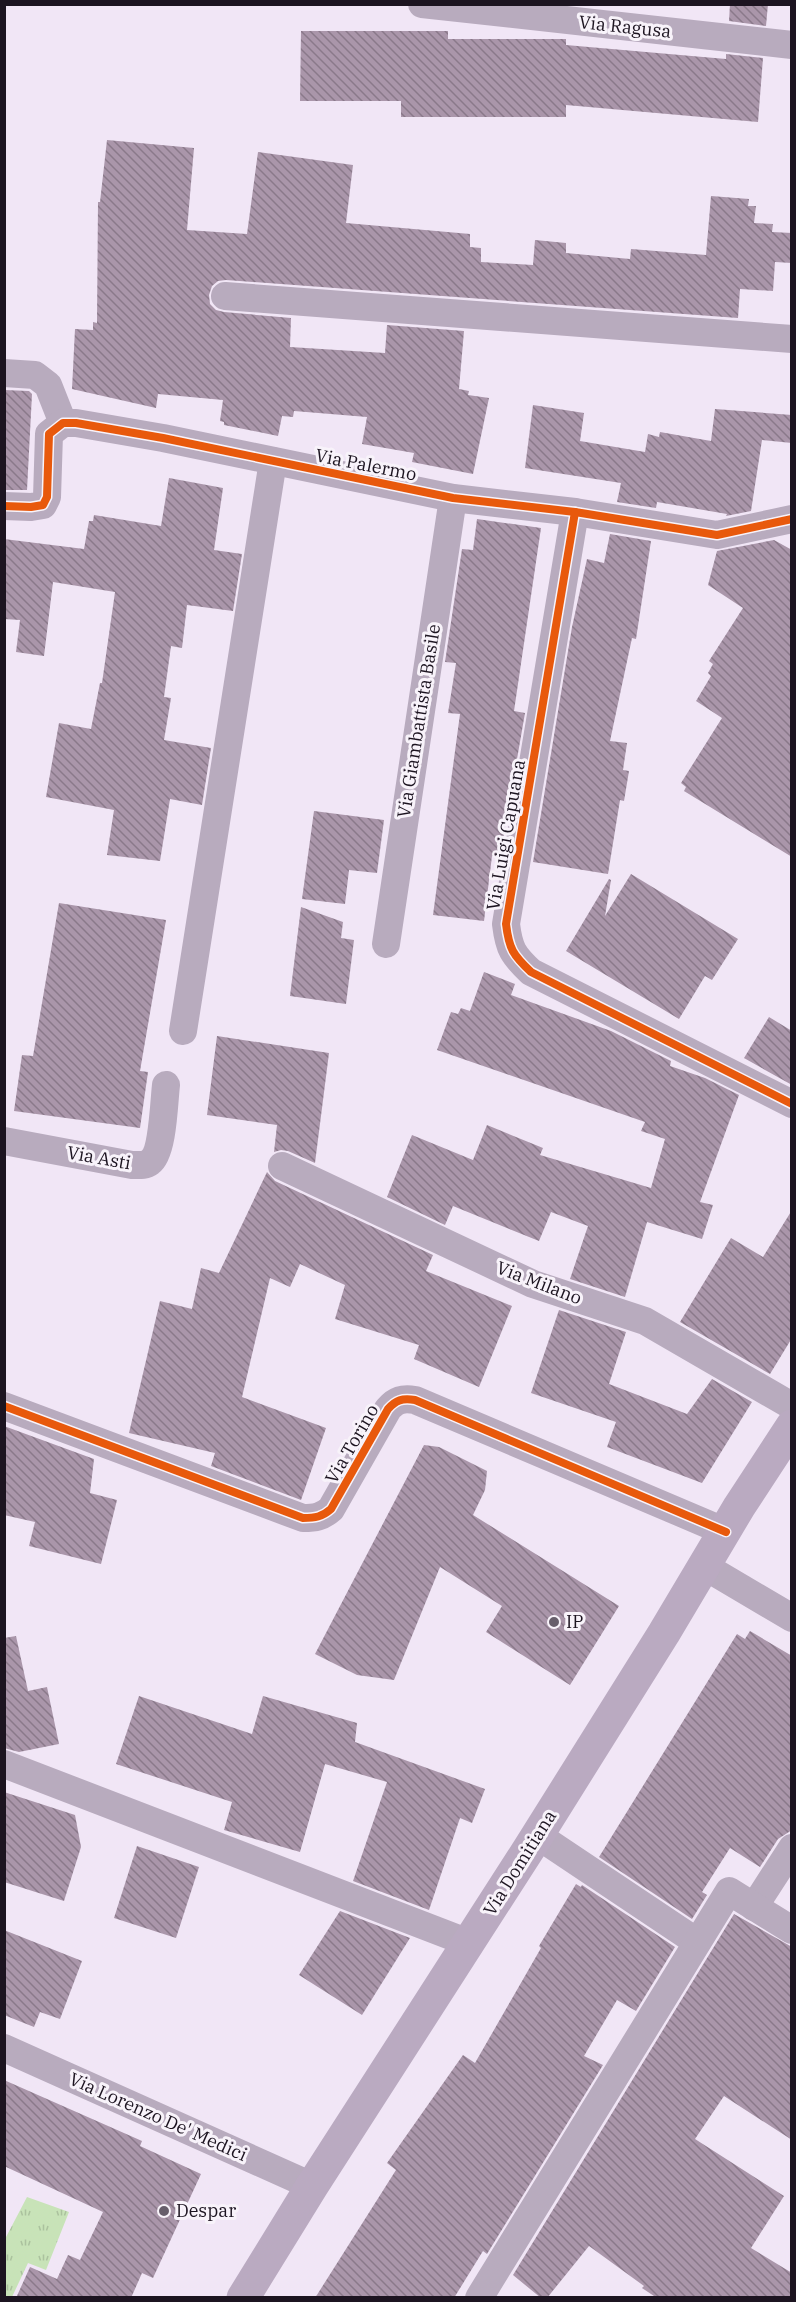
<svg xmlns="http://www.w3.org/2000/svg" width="796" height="2302" viewBox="0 0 796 2302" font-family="'IBM Plex Serif',serif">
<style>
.grass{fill:url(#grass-tufts)}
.building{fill:url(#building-back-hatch)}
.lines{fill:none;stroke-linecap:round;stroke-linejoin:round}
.street{stroke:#b8abbe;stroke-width:28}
.primary{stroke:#baaac1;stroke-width:33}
.cycleway-casing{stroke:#f8f3fa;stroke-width:11}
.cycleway{stroke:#e8590c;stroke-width:8}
.poi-dot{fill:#675e6b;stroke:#f8f3fa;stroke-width:2}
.labels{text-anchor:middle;stroke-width:6;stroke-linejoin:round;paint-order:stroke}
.street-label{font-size:18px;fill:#1c1420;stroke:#f8f3fa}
.poi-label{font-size:18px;fill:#1c1420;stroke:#f8f3fa;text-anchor:start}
</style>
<defs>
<pattern id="grass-tufts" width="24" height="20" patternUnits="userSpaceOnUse" patternTransform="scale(1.5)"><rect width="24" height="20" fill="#c8e3b8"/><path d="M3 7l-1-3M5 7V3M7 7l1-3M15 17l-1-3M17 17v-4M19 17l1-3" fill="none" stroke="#abc29e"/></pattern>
<pattern id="building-back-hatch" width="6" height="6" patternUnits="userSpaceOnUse" patternTransform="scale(1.5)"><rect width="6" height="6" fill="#aa96aa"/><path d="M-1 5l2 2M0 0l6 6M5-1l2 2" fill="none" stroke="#8a798a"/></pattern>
</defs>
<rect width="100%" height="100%" fill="#f1e6f6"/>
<!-- grass -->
<polygon class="grass" points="27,2197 69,2212 46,2270 28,2263 12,2297 5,2297 5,2239"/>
<!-- building -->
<g class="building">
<polygon points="730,4 768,4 766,26 729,21"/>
<polygon points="301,31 448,31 448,39 566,39 566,45 726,59 726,54 763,58 758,122 566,105 566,117 401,117 401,101 300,101"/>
<polygon points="107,140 194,148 187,230 247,234 258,152 353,165 346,223 470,234 470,247 481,248 481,262 533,265 535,240 566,243 566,253 630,259 631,249 706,255 711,196 749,199 748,206 756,206 754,223 773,224 772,232 792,233 792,263 775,262 773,291 740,289 738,318 226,280 218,281 212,286 209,295 210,304 216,310 224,312 291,318 290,347 385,353 387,325 464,331 459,389 469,391 468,395 489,398 473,474 412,462 414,453 362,444 367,417 294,411 293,417 282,416 278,436 224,425 224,422 220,421 223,400 158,394 156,408 72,389 75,329 93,330 93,322 97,323 98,202 100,202"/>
<polygon points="4,390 29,391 32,394 27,490 4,490"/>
<polygon points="533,405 584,413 580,441 645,452 648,434 659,437 660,432 711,441 715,409 792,415 792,443 762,440 751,511 726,516 727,514 657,502 656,508 617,502 621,483 525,468"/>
<polygon points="169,478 223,488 214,550 242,554 233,611 187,605 182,648 171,646 164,697 171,698 164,740 211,748 202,805 170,799 160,861 107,855 114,810 46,797 59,723 91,729 100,683 102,683 115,592 53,582 44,656 16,652 20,620 4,619 4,539 84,549 89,521 93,521 94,515 161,526"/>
<polygon points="477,519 541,528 514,711 525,713 500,857 492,856 484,921 433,915 460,714 448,713 456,663 445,662 462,549 473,550"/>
<polygon points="610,534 651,541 636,639 632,638 610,741 627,743 623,770 629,771 624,801 620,800 608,874 533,862 572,627 587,559 604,563"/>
<polygon points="774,540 792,550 792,857 684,791 686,787 681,783 722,718 696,701 711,676 708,673 713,664 709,661 743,608 708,585 717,551"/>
<polygon points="314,811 384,820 377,873 349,870 345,904 302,899"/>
<polygon points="631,874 738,939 712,980 705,976 679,1019 566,951 609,879 611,880 605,916"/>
<polygon points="59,903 166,920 140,1071 148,1072 140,1128 14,1111 22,1055 33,1056"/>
<polygon points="301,907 343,922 341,938 354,940 346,1004 290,996"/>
<polygon points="484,972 515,984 511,995 611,1031 671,1061 670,1066 705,1078 739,1095 700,1202 713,1205 702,1239 647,1222 625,1297 570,1279 588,1226 551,1212 539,1241 453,1206 445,1225 387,1197 412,1135 473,1160 487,1125 543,1148 540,1155 651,1188 665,1139 641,1131 645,1122 437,1050 451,1012 458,1014 461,1008 470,1011"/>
<polygon points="769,1017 792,1031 792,1085 744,1058"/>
<polygon points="217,1036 329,1053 315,1163 288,1151 281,1150 274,1152 277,1125 207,1115"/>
<polygon points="267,1172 275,1181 433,1255 426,1271 512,1306 479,1387 414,1359 419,1345 335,1319 345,1285 300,1264 290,1287 270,1278 242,1397 326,1428 301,1500 211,1466 215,1453 129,1433 160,1301 192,1309 201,1268 219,1273"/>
<polygon points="792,1210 792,1338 770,1374 680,1322 731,1238 763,1257"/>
<polygon points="559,1310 626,1332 609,1384 687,1414 712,1379 752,1402 702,1483 607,1447 616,1422 531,1393"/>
<polygon points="4,1426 94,1459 90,1493 117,1500 101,1564 29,1546 35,1522 4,1515"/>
<polygon points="424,1445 439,1447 487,1471 485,1490 473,1515 619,1606 570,1685 486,1632 502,1606 440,1567 394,1680 357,1675 315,1654"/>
<polygon points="750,1631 792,1656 792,1830 778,1839 760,1867 730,1848 702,1892 707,1895 692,1919 599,1857 737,1634 745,1639"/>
<polygon points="16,1636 28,1691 47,1687 59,1744 19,1752 4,1748 4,1638"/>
<polygon points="139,1696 252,1734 263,1696 357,1723 355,1742 485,1789 472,1823 460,1818 429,1910 353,1881 387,1782 325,1764 300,1852 224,1830 232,1802 116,1764"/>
<polygon points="4,1792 75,1815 81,1847 64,1901 4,1882"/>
<polygon points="137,1846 199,1867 176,1938 114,1918"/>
<polygon points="576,1884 581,1887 582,1885 675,1947 636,2011 617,2000 584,2056 603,2065 487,2254 483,2251 454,2298 315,2298 396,2170 387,2163 463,2055 475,2063 541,1948 539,1946"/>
<polygon points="340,1911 410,1938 362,2015 299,1975"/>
<polygon points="734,1914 792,1947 792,2140 724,2096 695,2139 784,2196 751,2248 792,2273 792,2298 657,2298 642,2288 644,2286 589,2246 547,2298 541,2298 513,2275"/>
<polygon points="4,1930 82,1961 60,2019 40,2012 34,2027 4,2015"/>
<polygon points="4,2080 142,2141 140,2146 201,2174 153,2278 142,2273 131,2298 16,2298 30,2267 57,2279 68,2255 80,2260 103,2212 4,2166"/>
</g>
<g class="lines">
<!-- street -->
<g class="street">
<polyline points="422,4 792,45"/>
<polyline points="225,296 792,339"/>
<polyline points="4,373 35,375 48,385 63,423"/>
<polyline points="4,506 31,507 43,505 47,497 49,434 63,423 76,423 163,438 453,498 575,512 717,535 792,519"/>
<path d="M 575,512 L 506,924 C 509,949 513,955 531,972 L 792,1104"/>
<polyline points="386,944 453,498"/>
<polyline points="183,1031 273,461"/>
<path d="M 4,1141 L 132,1165 C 138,1165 145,1166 150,1162 C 163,1153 164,1101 166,1085"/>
<polyline points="282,1166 533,1284 645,1321 792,1406"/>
<path d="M 4,1406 L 303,1518 C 315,1518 322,1517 331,1509 L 388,1409 C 396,1400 402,1398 415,1400 L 726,1532"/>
<polyline points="704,1566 792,1618"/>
<polyline points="4,1764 469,1943"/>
<polyline points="537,1835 697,1942"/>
<polyline points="754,1907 792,1848"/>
<polyline points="4,2048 312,2186"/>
<polyline points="479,2298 729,1891 792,1930"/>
</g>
<!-- primary -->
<polyline class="primary" points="243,2298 312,2186 530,1847 664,1633 739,1507 792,1426"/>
<!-- cycleway casing -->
<g class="cycleway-casing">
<g id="cycleway">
<polyline points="4,506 31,507 43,505 47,497 49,434 63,423 76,423 163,438 453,498 575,512 717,535 792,519"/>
<path d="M 575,512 L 506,924 C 509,949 513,955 531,972 L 792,1104"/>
<path d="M 4,1406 L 303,1518 C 315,1518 322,1517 331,1509 L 388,1409 C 396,1400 402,1398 415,1400 L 726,1532"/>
</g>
</g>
<!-- cycleway -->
<use href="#cycleway" class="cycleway"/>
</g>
<!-- markers -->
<g class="poi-dot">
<circle cx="554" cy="1622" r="6"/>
<circle cx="164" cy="2211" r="6"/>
</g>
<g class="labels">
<!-- street labels -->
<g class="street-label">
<text transform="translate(625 27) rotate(6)" y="6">Via Ragusa</text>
<text transform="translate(366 465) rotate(11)" y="6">Via Palermo</text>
<text transform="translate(419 721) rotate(-81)" y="6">Via Giambattista Basile</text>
<text transform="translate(506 835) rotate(-80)" y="6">Via Luigi Capuana</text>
<text transform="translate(99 1158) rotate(10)" y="6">Via Asti</text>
<text transform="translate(539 1283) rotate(21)" y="6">Via Milano</text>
<text transform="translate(352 1444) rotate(-60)" y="6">Via Torino</text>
<text transform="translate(520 1863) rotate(-58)" y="6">Via Domitiana</text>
<text transform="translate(158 2117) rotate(24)" y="6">Via Lorenzo De' Medici</text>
</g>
<!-- poi labels -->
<g class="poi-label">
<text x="566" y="1628">IP</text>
<text x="176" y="2217">Despar</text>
</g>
</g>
<!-- border -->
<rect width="796" height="2302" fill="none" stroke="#1c1420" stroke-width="12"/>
</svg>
